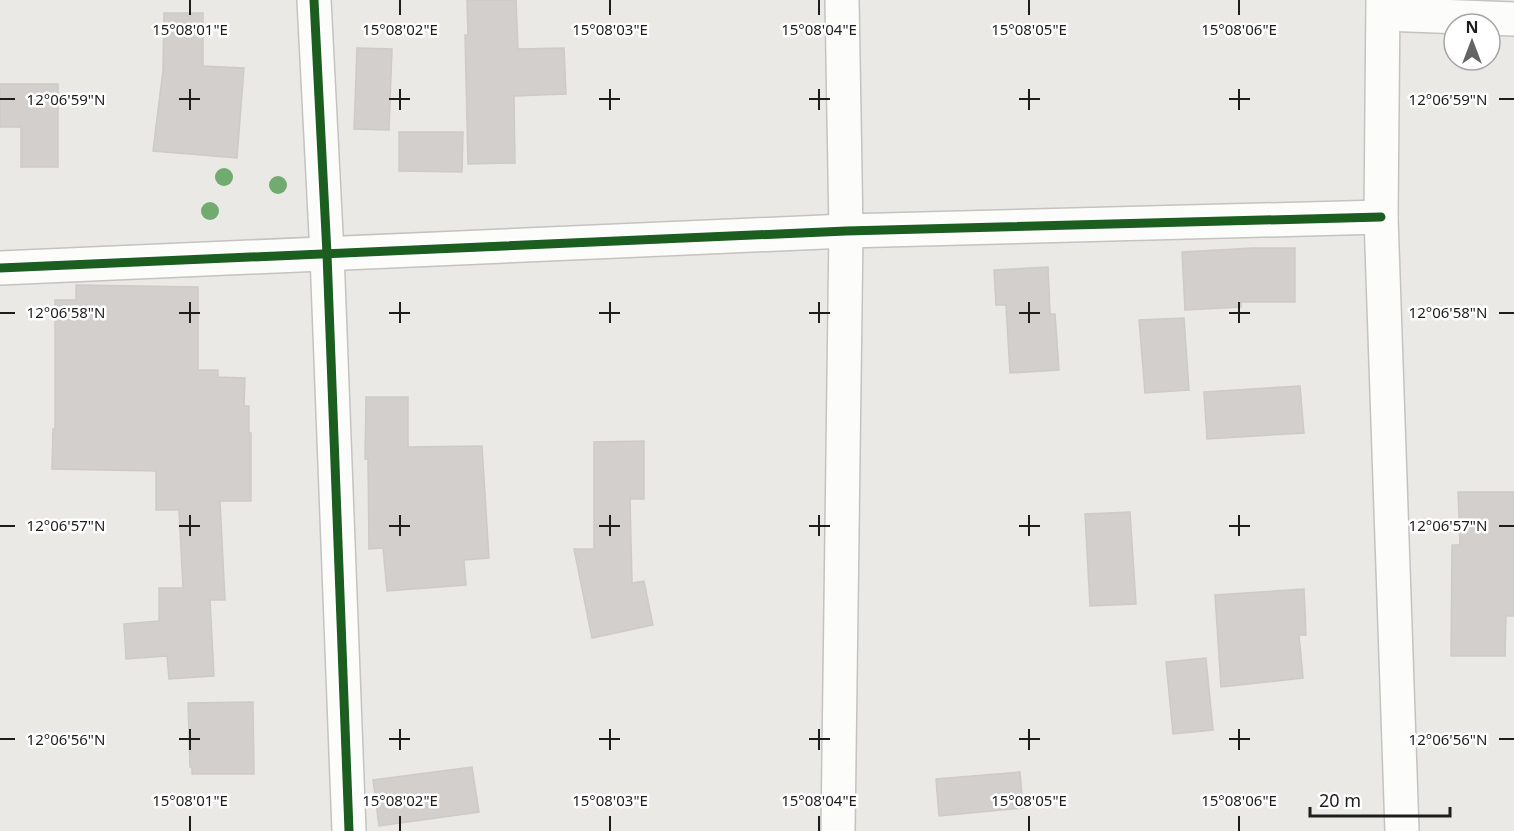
<svg xmlns="http://www.w3.org/2000/svg" width="1514" height="831" viewBox="0 0 1514 831" font-family="'Noto Sans',sans-serif">
<style>
.building{fill:#d2cfcd;stroke:#cecac7;stroke-width:1.5}
.lines{fill:none;stroke-linecap:round;stroke-linejoin:round}
.minor-casing{stroke:#c4c3c2;stroke-width:36}
.minor{stroke:#fcfcfb;stroke-width:33}
.cycleway-casing{stroke:#fff;stroke-width:13}
.cycleway{stroke:#1b5e20;stroke-width:9}
.tree{fill:#71ab6f}
.ticks{fill:none;stroke:#1d1d1d;stroke-width:2}
.ticks-label{font-size:15px;text-anchor:middle;fill:#1d1d1d;stroke:#fff;stroke-width:5;stroke-linejoin:round;paint-order:stroke}
</style>
<rect width="100%" height="100%" fill="#ebe9e6"/>
<!-- building -->
<g class="building">
<polygon points="467,0 516,0 518,49 564,48 566,94 514,96 515,163 468,164 465,35 468,35"/>
<polygon points="164,13 203,13 203,66 244,68 237,158 153,151 163,70"/>
<polygon points="357,48 392,49 389,130 354,129"/>
<polygon points="0,84 58,84 58,167 21,167 21,127 0,127"/>
<polygon points="399,132 463,132 462,172 399,171"/>
<polygon points="1253,248 1295,248 1295,302 1241,302 1241,307 1185,310 1182,252"/>
<polygon points="1048,267 1050,314 1055,314 1059,370 1010,373 1006,305 996,305 994,270"/>
<polygon points="76,285 198,287 198,370 218,370 218,377 245,378 244,406 249,406 249,433 251,433 251,501 220,501 225,600 210,600 214,676 169,679 167,656 126,659 124,624 159,621 159,588 183,588 179,510 156,510 156,471 52,469 53,429 55,430 55,300 76,300"/>
<polygon points="1184,318 1189,390 1145,393 1139,320"/>
<polygon points="1300,386 1304,433 1207,439 1204,392"/>
<polygon points="366,397 408,397 408,447 482,446 489,558 464,560 466,585 387,591 383,548 369,549 368,459 365,459"/>
<polygon points="644,441 644,499 630,499 632,583 644,581 653,625 592,638 574,549 594,549 594,442"/>
<polygon points="1458,492 1514,492 1514,616 1506,616 1505,656 1451,656 1452,545 1460,545"/>
<polygon points="1130,512 1136,604 1090,606 1085,514"/>
<polygon points="1304,589 1306,635 1299,635 1303,678 1221,687 1215,595"/>
<polygon points="1206,658 1213,730 1173,734 1166,662"/>
<polygon points="253,702 254,774 192,774 192,767 190,767 188,703"/>
<polygon points="472,767 479,812 379,826 373,780"/>
<polygon points="1020,772 1023,808 939,816 936,779"/>
</g>
<g class="lines">
<!-- minor casing -->
<g class="minor-casing">
<g id="minor">
<polyline points="314,0 327,254 349,831"/>
<polyline points="1383,0 1381,217 1402,831"/>
<polyline points="1384,14 1514,19"/>
<polyline points="0,268 846,231 1381,217"/>
<polyline points="838,831 846,231 842,0"/>
</g>
</g>
<!-- minor -->
<use href="#minor" class="minor"/>
<!-- cycleway casing -->
<g class="cycleway-casing">
<g id="cycleway">
<polyline points="314,0 327,254 349,831"/>
<polyline points="0,268 846,231 1381,217"/>
</g>
</g>
<!-- cycleway -->
<use href="#cycleway" class="cycleway"/>
</g>
<!-- trees -->
<g class="tree">
<circle cx="224" cy="177" r="9"/>
<circle cx="278" cy="185" r="9"/>
<circle cx="210" cy="211" r="9"/>
</g>
<!-- ticks -->
<path class="ticks" d="M 190,0 L 190,15M 400,0 L 400,15M 610,0 L 610,15M 819,0 L 819,15M 1029,0 L 1029,15M 1239,0 L 1239,15M 190,89 L 190,110M 400,89 L 400,110M 610,89 L 610,110M 819,89 L 819,110M 1029,89 L 1029,110M 1239,89 L 1239,110M 0,99 L 15,99M 179,99 L 200,99M 389,99 L 410,99M 599,99 L 620,99M 809,99 L 830,99M 1019,99 L 1040,99M 1229,99 L 1250,99M 1499,99 L 1514,99M 190,302 L 190,323M 400,302 L 400,323M 610,302 L 610,323M 819,302 L 819,323M 1029,302 L 1029,323M 1239,302 L 1239,323M 0,313 L 15,313M 179,313 L 200,313M 389,313 L 410,313M 599,313 L 620,313M 809,313 L 830,313M 1019,313 L 1040,313M 1229,313 L 1250,313M 1499,313 L 1514,313M 190,515 L 190,536M 400,515 L 400,536M 610,515 L 610,536M 819,515 L 819,536M 1029,515 L 1029,536M 1239,515 L 1239,536M 0,526 L 15,526M 179,526 L 200,526M 389,526 L 410,526M 599,526 L 620,526M 809,526 L 830,526M 1019,526 L 1040,526M 1229,526 L 1250,526M 1499,526 L 1514,526M 190,729 L 190,750M 400,729 L 400,750M 610,729 L 610,750M 819,729 L 819,750M 1029,729 L 1029,750M 1239,729 L 1239,750M 0,739 L 15,739M 179,739 L 200,739M 389,739 L 410,739M 599,739 L 620,739M 809,739 L 830,739M 1019,739 L 1040,739M 1229,739 L 1250,739M 1499,739 L 1514,739M 190,816 L 190,831M 400,816 L 400,831M 610,816 L 610,831M 819,816 L 819,831M 1029,816 L 1029,831M 1239,816 L 1239,831"/>
<g class="ticks-label">
<text x="190" y="35">15°08'01"E</text>
<text x="400" y="35">15°08'02"E</text>
<text x="610" y="35">15°08'03"E</text>
<text x="819" y="35">15°08'04"E</text>
<text x="1029" y="35">15°08'05"E</text>
<text x="1239" y="35">15°08'06"E</text>
<text x="66" y="105">12°06'59"N</text>
<text x="1448" y="105">12°06'59"N</text>
<text x="66" y="318">12°06'58"N</text>
<text x="1448" y="318">12°06'58"N</text>
<text x="66" y="531">12°06'57"N</text>
<text x="1448" y="531">12°06'57"N</text>
<text x="66" y="745">12°06'56"N</text>
<text x="1448" y="745">12°06'56"N</text>
<text x="190" y="806">15°08'01"E</text>
<text x="400" y="806">15°08'02"E</text>
<text x="610" y="806">15°08'03"E</text>
<text x="819" y="806">15°08'04"E</text>
<text x="1029" y="806">15°08'05"E</text>
<text x="1239" y="806">15°08'06"E</text>
</g>
<!-- north arrow -->
<g transform="translate(1472 42)"><circle r="28" fill="#ffffff" stroke="#a5a5a5" stroke-width="1.5"/>
<path d="M0-4.5L10 22L0 15L-10 22Z" fill="#656463"/>
<text y="-9" font-size="16" font-weight="bold" text-anchor="middle" fill="#1d1d1d">N</text>
</g>
<!-- scale -->
<path d="M1310 807v9h140v-9" fill="none" stroke="#1d1d1d" stroke-width="3"/>
<text x="1319" y="807" font-size="18" fill="#1d1d1d" stroke="#ffffff" stroke-width="4.5" paint-order="stroke">20 m</text>
</svg>
